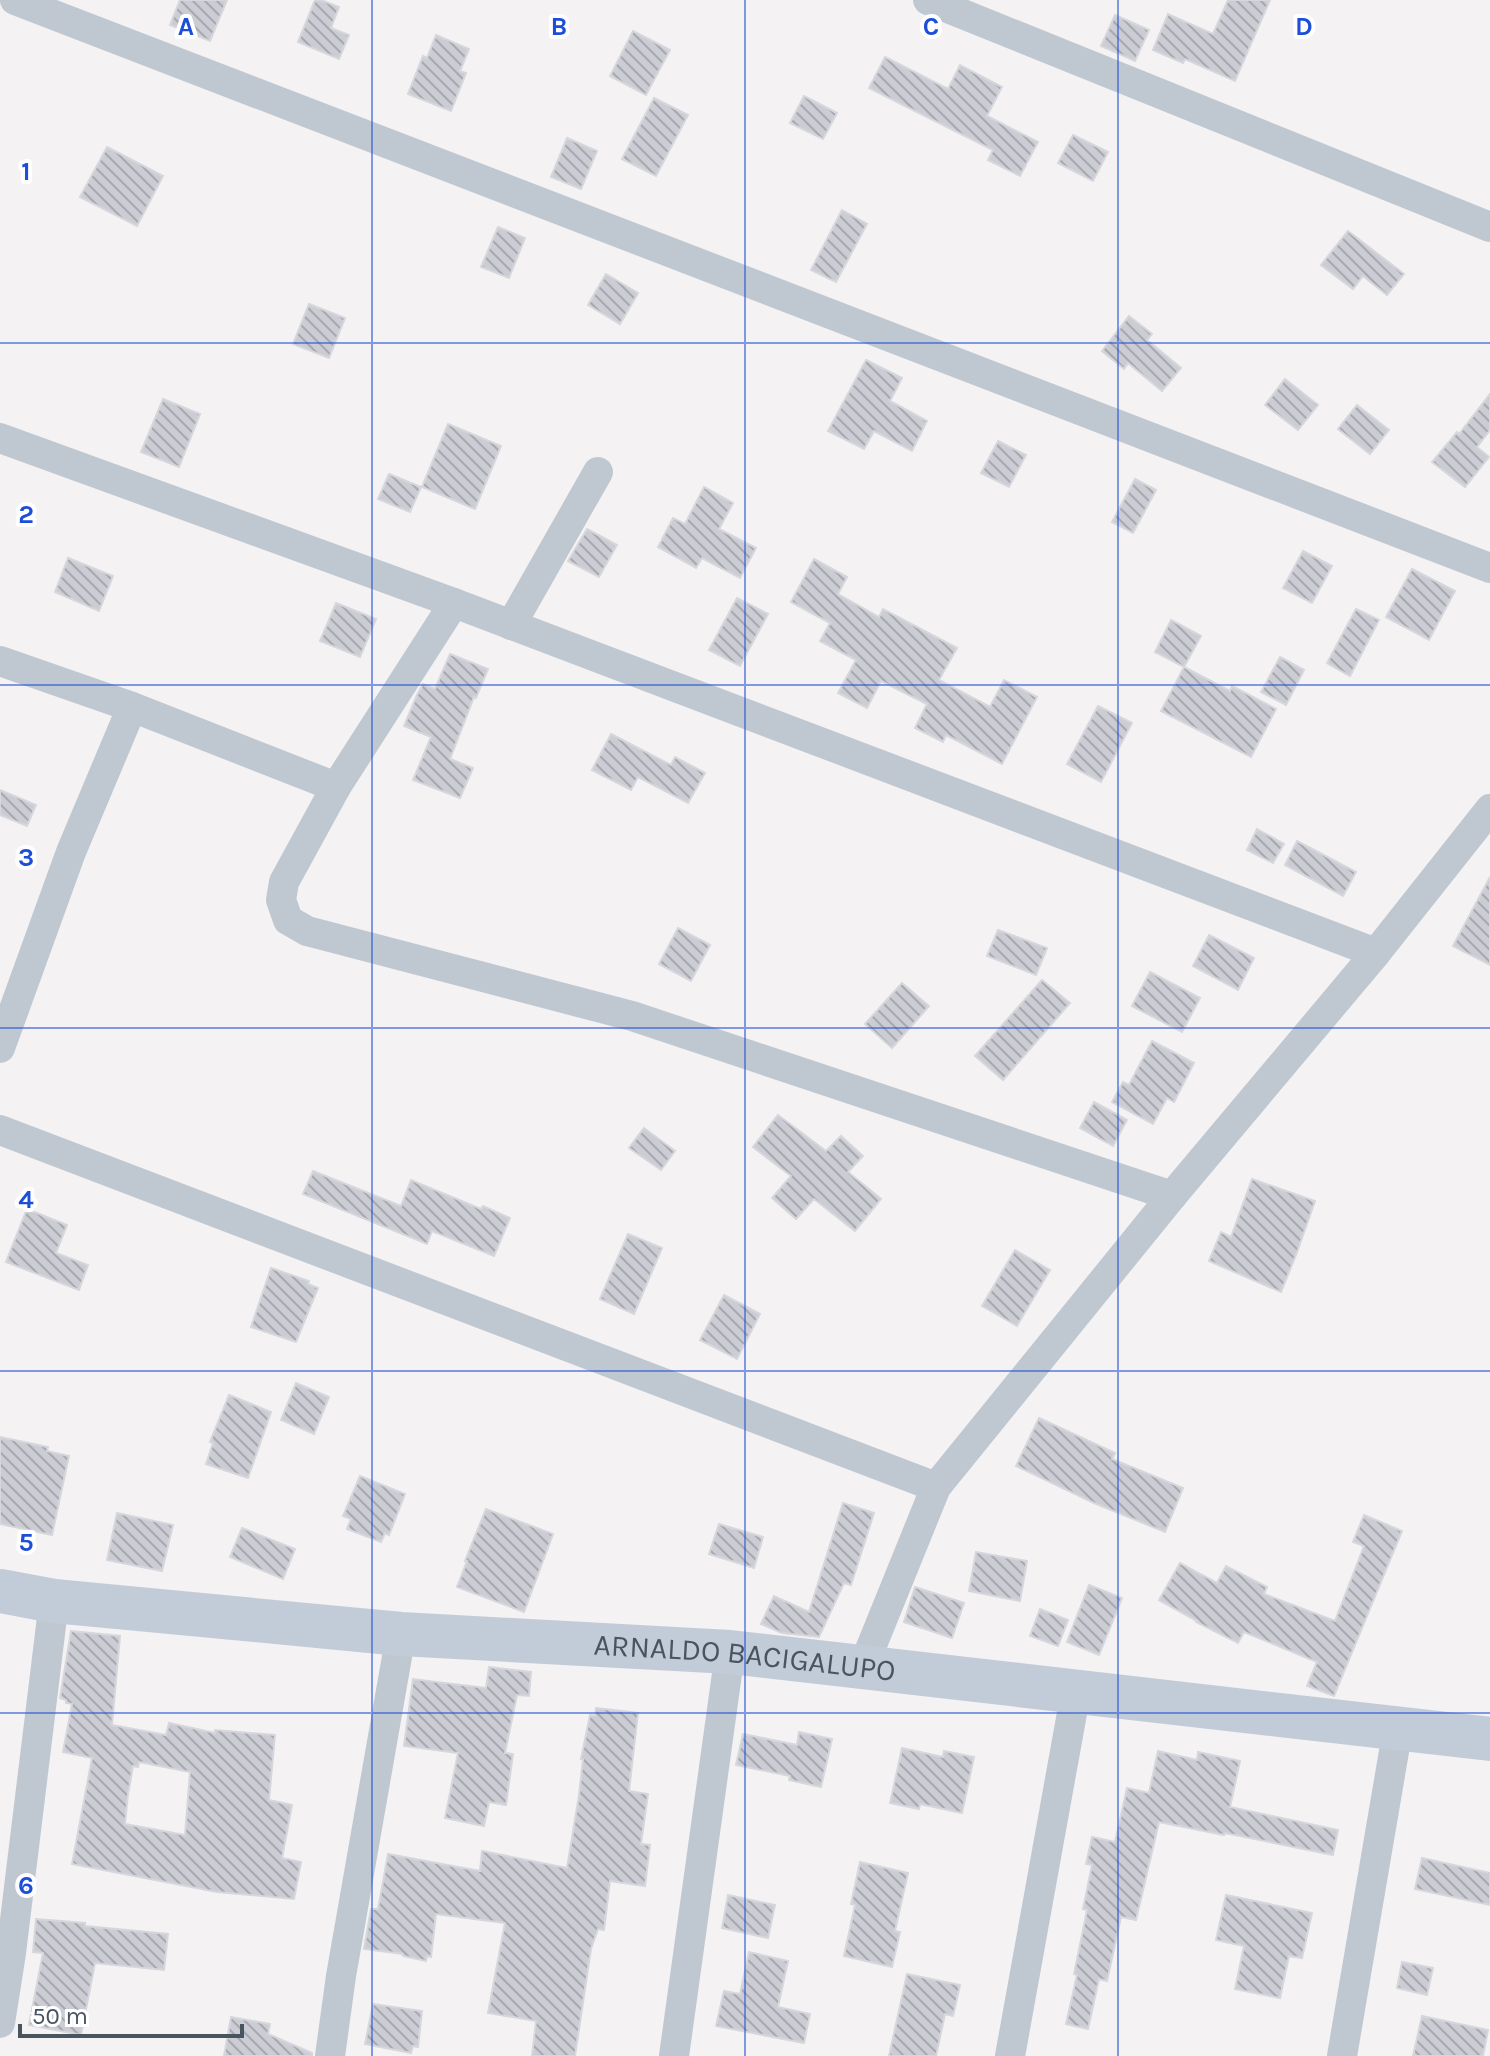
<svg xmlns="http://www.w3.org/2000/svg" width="1490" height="2056" viewBox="0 0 1490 2056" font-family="Karla,sans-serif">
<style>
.building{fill:url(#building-back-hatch);stroke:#d6d7dd;stroke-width:2;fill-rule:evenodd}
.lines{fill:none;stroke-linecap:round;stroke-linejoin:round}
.street{stroke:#bfc8d1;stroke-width:30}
.secondary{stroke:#c2ccd8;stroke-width:44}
.grid{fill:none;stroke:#1d4ed8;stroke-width:2;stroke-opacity:0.55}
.labels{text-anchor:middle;stroke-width:8;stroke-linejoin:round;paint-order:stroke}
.street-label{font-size:30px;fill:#485460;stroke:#fff}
.grid-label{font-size:26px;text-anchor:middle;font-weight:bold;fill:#1d4ed8;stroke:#fff;stroke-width:8;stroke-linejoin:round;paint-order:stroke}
</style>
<defs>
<pattern id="building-back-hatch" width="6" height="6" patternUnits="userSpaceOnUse" patternTransform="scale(2)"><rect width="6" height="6" fill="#cccdd4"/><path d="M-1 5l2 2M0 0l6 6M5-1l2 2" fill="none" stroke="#a8a9af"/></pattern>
</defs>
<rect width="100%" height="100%" fill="#f4f2f2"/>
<!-- building -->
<g class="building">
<polygon points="180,0 227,0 210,41 170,25"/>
<polygon points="315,0 321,0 339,7 331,28 349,35 339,59 298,42"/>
<polygon points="1228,0 1270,0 1235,81 1185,59 1183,63 1153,50 1168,14 1213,34"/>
<polygon points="1115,15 1149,30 1135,61 1101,46"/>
<polygon points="633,31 670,50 646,95 610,76"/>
<polygon points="436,35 469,49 460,71 466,73 451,111 408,94 423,56 427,58"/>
<polygon points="885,57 948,89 960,65 1002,87 987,116 1038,142 1020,176 988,160 993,150 869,88"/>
<polygon points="804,96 837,113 823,139 790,123"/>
<polygon points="654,98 688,115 656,176 622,159"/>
<polygon points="1073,135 1108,152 1093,181 1058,163"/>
<polygon points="567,138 597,151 581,189 551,177"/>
<polygon points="107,147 163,176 137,226 80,197"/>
<polygon points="842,210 867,224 836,282 811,270"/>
<polygon points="498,227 525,238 509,278 481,267"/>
<polygon points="1348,231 1404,274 1387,295 1363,276 1353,289 1321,265"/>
<polygon points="606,274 638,293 620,324 588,305"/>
<polygon points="309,304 345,318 329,358 293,344"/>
<polygon points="1129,316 1152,334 1147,340 1181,368 1162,391 1128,363 1124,369 1102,351"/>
<polygon points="866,360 902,378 890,401 927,421 912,451 874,431 864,449 828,431"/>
<polygon points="1285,379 1318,405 1298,430 1265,405"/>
<polygon points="1490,394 1490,430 1477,447 1489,457 1465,487 1432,462 1457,432 1459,434"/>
<polygon points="163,399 200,414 179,467 141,452"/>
<polygon points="1357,405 1389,430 1370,454 1338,429"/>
<polygon points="448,424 501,446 475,509 422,487"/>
<polygon points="998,441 1026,455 1009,487 981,473"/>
<polygon points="389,474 421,487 410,512 378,499"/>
<polygon points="1135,479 1156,490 1133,533 1112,522"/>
<polygon points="704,487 733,503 719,529 756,548 740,578 702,558 696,568 658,547 673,518 685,524"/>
<polygon points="587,529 617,545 599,577 568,561"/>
<polygon points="1303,551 1332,566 1312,603 1283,588"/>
<polygon points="68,558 113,576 99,611 55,592"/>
<polygon points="814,559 847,577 838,594 879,617 883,609 957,648 939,680 990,707 1004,680 1037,697 1002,764 946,735 943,742 915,728 927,704 881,681 867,708 838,693 856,660 820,641 830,623 791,602"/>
<polygon points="1412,569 1455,591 1429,640 1386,617"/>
<polygon points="737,598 768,614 740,666 709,650"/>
<polygon points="336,603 376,619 360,657 320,641"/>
<polygon points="1356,609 1379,620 1350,676 1327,663"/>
<polygon points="1171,620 1201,636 1184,667 1155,652"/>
<polygon points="450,654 488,669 476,698 474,697 450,759 473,768 460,798 413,780 431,737 404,726 417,695 423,684 435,689"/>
<polygon points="1280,657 1304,670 1286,705 1261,692"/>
<polygon points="1184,667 1230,691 1232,686 1276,709 1251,757 1161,711"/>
<polygon points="1098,706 1132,723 1101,782 1067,764"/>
<polygon points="611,734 671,765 675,757 705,773 688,803 638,777 631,790 592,770"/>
<polygon points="0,790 36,805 27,826 0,815"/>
<polygon points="1257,829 1284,844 1273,863 1247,850"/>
<polygon points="1297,841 1356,872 1343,896 1285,865"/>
<polygon points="1490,877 1490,965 1453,946"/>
<polygon points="678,928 710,945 691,981 659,964"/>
<polygon points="998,930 1047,948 1036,975 987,956"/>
<polygon points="1209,935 1254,958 1238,990 1193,966"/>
<polygon points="1150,972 1200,998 1182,1032 1132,1006"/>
<polygon points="1042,980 1070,1003 1003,1080 975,1056"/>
<polygon points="902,983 929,1006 892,1048 865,1024"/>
<polygon points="1152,1041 1194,1063 1174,1102 1167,1098 1153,1124 1112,1102 1123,1082 1129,1085"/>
<polygon points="1094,1102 1127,1120 1113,1146 1080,1128"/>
<polygon points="778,1115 826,1151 841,1136 863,1156 848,1172 881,1199 855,1231 814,1199 796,1219 772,1198 791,1176 753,1147"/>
<polygon points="644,1128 675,1151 661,1170 629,1148"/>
<polygon points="313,1171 401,1206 411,1180 481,1209 483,1206 510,1218 494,1256 432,1231 427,1244 303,1194"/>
<polygon points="1252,1179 1315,1201 1296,1255 1281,1292 1209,1261 1221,1232 1231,1237"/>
<polygon points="27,1209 67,1225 56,1253 88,1265 79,1290 6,1262"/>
<polygon points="628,1234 662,1248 634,1314 600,1299"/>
<polygon points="1015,1250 1050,1270 1017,1326 982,1306"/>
<polygon points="271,1268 309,1281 308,1284 318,1288 296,1342 251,1327"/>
<polygon points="724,1295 760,1314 737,1359 700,1340"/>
<polygon points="296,1383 329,1397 314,1434 281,1420"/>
<polygon points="229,1395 271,1412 248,1478 206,1464 213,1443 210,1442"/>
<polygon points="1039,1418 1115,1453 1112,1459 1183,1488 1165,1532 1094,1503 1016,1466"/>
<polygon points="0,1437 48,1447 47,1451 69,1456 52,1535 0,1524"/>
<polygon points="360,1476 405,1494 389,1535 385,1533 381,1542 347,1529 351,1519 343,1516"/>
<polygon points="843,1503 874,1513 851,1585 844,1583 819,1637 782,1633 761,1624 774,1596 809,1612"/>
<polygon points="486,1509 553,1534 524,1612 457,1587 467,1561 465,1561"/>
<polygon points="117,1513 173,1525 162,1571 107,1560"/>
<polygon points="1364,1515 1402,1531 1334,1696 1307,1686 1317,1662 1244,1632 1238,1643 1196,1622 1197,1621 1159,1600 1180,1563 1217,1583 1226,1566 1267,1587 1264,1594 1335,1621 1364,1546 1353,1542"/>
<polygon points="719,1524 763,1537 754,1568 709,1554"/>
<polygon points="242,1528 295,1549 283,1579 230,1557"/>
<polygon points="976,1552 1027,1561 1020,1601 969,1591"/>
<polygon points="1089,1585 1122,1598 1099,1655 1067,1642"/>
<polygon points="915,1587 964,1603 952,1638 904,1622"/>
<polygon points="1040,1609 1068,1620 1058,1646 1030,1636"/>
<path d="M 71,1631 L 120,1636 L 112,1725 L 166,1735 L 169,1723 L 215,1733 L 215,1730 L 275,1735 L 269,1800 L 292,1805 L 282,1858 L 301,1862 L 294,1899 L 217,1892 L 72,1864 L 92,1758 L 63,1752 L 72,1704 L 66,1703 L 66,1700 L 60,1698 ZM 139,1762 L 190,1772 L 185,1835 L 125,1824 L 128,1794 L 133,1766 L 138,1767 Z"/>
<polygon points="489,1667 531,1672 529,1696 517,1695 505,1753 513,1754 506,1805 489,1802 484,1826 445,1818 458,1753 404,1746 413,1679 486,1688"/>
<polygon points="596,1708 638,1713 629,1791 648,1794 641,1844 650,1845 645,1886 610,1881 604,1930 598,1929 591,1949 575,2056 532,2056 536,2021 488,2013 505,1923 436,1914 431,1957 427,1956 426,1961 403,1956 403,1954 364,1949 371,1909 378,1909 388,1854 480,1871 482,1851 567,1868 579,1795 583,1759 581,1759 590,1715 595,1716"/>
<polygon points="799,1732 832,1739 821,1787 789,1780 790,1776 736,1765 743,1734 797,1745"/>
<polygon points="902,1748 943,1757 944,1751 974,1757 962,1813 920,1804 919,1809 890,1803"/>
<polygon points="1158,1751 1197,1760 1198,1752 1240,1761 1230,1807 1338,1830 1333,1855 1225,1833 1224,1835 1159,1822 1136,1920 1121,1917 1107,1981 1099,1979 1088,2029 1066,2024 1077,1975 1074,1974 1087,1910 1083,1909 1092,1865 1086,1864 1092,1837 1115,1842 1127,1788 1149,1793"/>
<polygon points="1422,1858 1490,1873 1490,1905 1415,1889"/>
<polygon points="860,1862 908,1873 895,1931 900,1932 892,1967 844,1956 855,1905 851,1904"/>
<polygon points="728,1895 775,1905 768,1938 722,1928"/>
<polygon points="1226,1895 1312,1913 1302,1958 1289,1956 1280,1998 1235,1989 1244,1946 1216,1940"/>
<polygon points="36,1919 85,1923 85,1926 168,1934 164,1970 95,1963 81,2035 29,2025 43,1953 33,1952"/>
<polygon points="749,1952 788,1961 778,2007 810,2014 804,2043 716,2026 724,1991 740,1994"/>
<polygon points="1402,1962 1433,1968 1427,1995 1397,1988"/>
<polygon points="907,1974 960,1985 953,2016 945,2014 936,2056 889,2056"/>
<polygon points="373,2004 422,2011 418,2047 413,2046 411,2053 365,2044"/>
<polygon points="1422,2016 1488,2030 1483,2056 1413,2056"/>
<polygon points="231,2017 270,2024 268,2034 312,2053 312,2056 224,2056"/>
</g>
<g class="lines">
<!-- street -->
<g class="street">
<polyline points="15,0 1490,568"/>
<polyline points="928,0 1490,227"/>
<polyline points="0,438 454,603 1376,953"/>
<polyline points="454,603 336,787 284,882 281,900 288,920 307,931 632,1016 1172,1196"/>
<polyline points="511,625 598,472"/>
<polyline points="0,661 132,707 336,787"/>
<polyline points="0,1048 71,852 132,707"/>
<polyline points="0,1130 936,1487"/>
<polyline points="863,1667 936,1487 1172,1196 1376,953 1490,809"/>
<polyline points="0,2023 11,1953 54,1601"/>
<polyline points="330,2056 341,1976 401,1634"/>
<polyline points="674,2056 730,1652"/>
<polyline points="1010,2056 1076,1691"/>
<polyline points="1342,2056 1398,1728"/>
</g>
<!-- secondary -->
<path class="secondary" id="s1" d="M 0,1591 L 54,1601 L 401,1634 L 730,1652 L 1490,1739"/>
</g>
<!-- grid -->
<path class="grid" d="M 372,0 L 372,2056M 745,0 L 745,2056M 1118,0 L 1118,2056M 0,343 L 1490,343M 0,685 L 1490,685M 0,1028 L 1490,1028M 0,1371 L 1490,1371M 0,1713 L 1490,1713"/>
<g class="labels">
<!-- street labels -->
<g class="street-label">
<text dy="10" stroke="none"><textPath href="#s1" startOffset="748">ARNALDO BACIGALUPO</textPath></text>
</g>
</g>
<g class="grid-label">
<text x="186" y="35">A</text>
<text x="559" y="35">B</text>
<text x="931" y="35">C</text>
<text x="1304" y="35">D</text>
<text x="26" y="180">1</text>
<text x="26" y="523">2</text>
<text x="26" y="866">3</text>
<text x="26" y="1208">4</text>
<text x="26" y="1551">5</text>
<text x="26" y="1894">6</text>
</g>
<!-- scale -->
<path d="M20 2024v12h222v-12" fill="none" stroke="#485460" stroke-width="4"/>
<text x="32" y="2024" font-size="24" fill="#485460" stroke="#ffffff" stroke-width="6" paint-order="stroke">50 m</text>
</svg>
